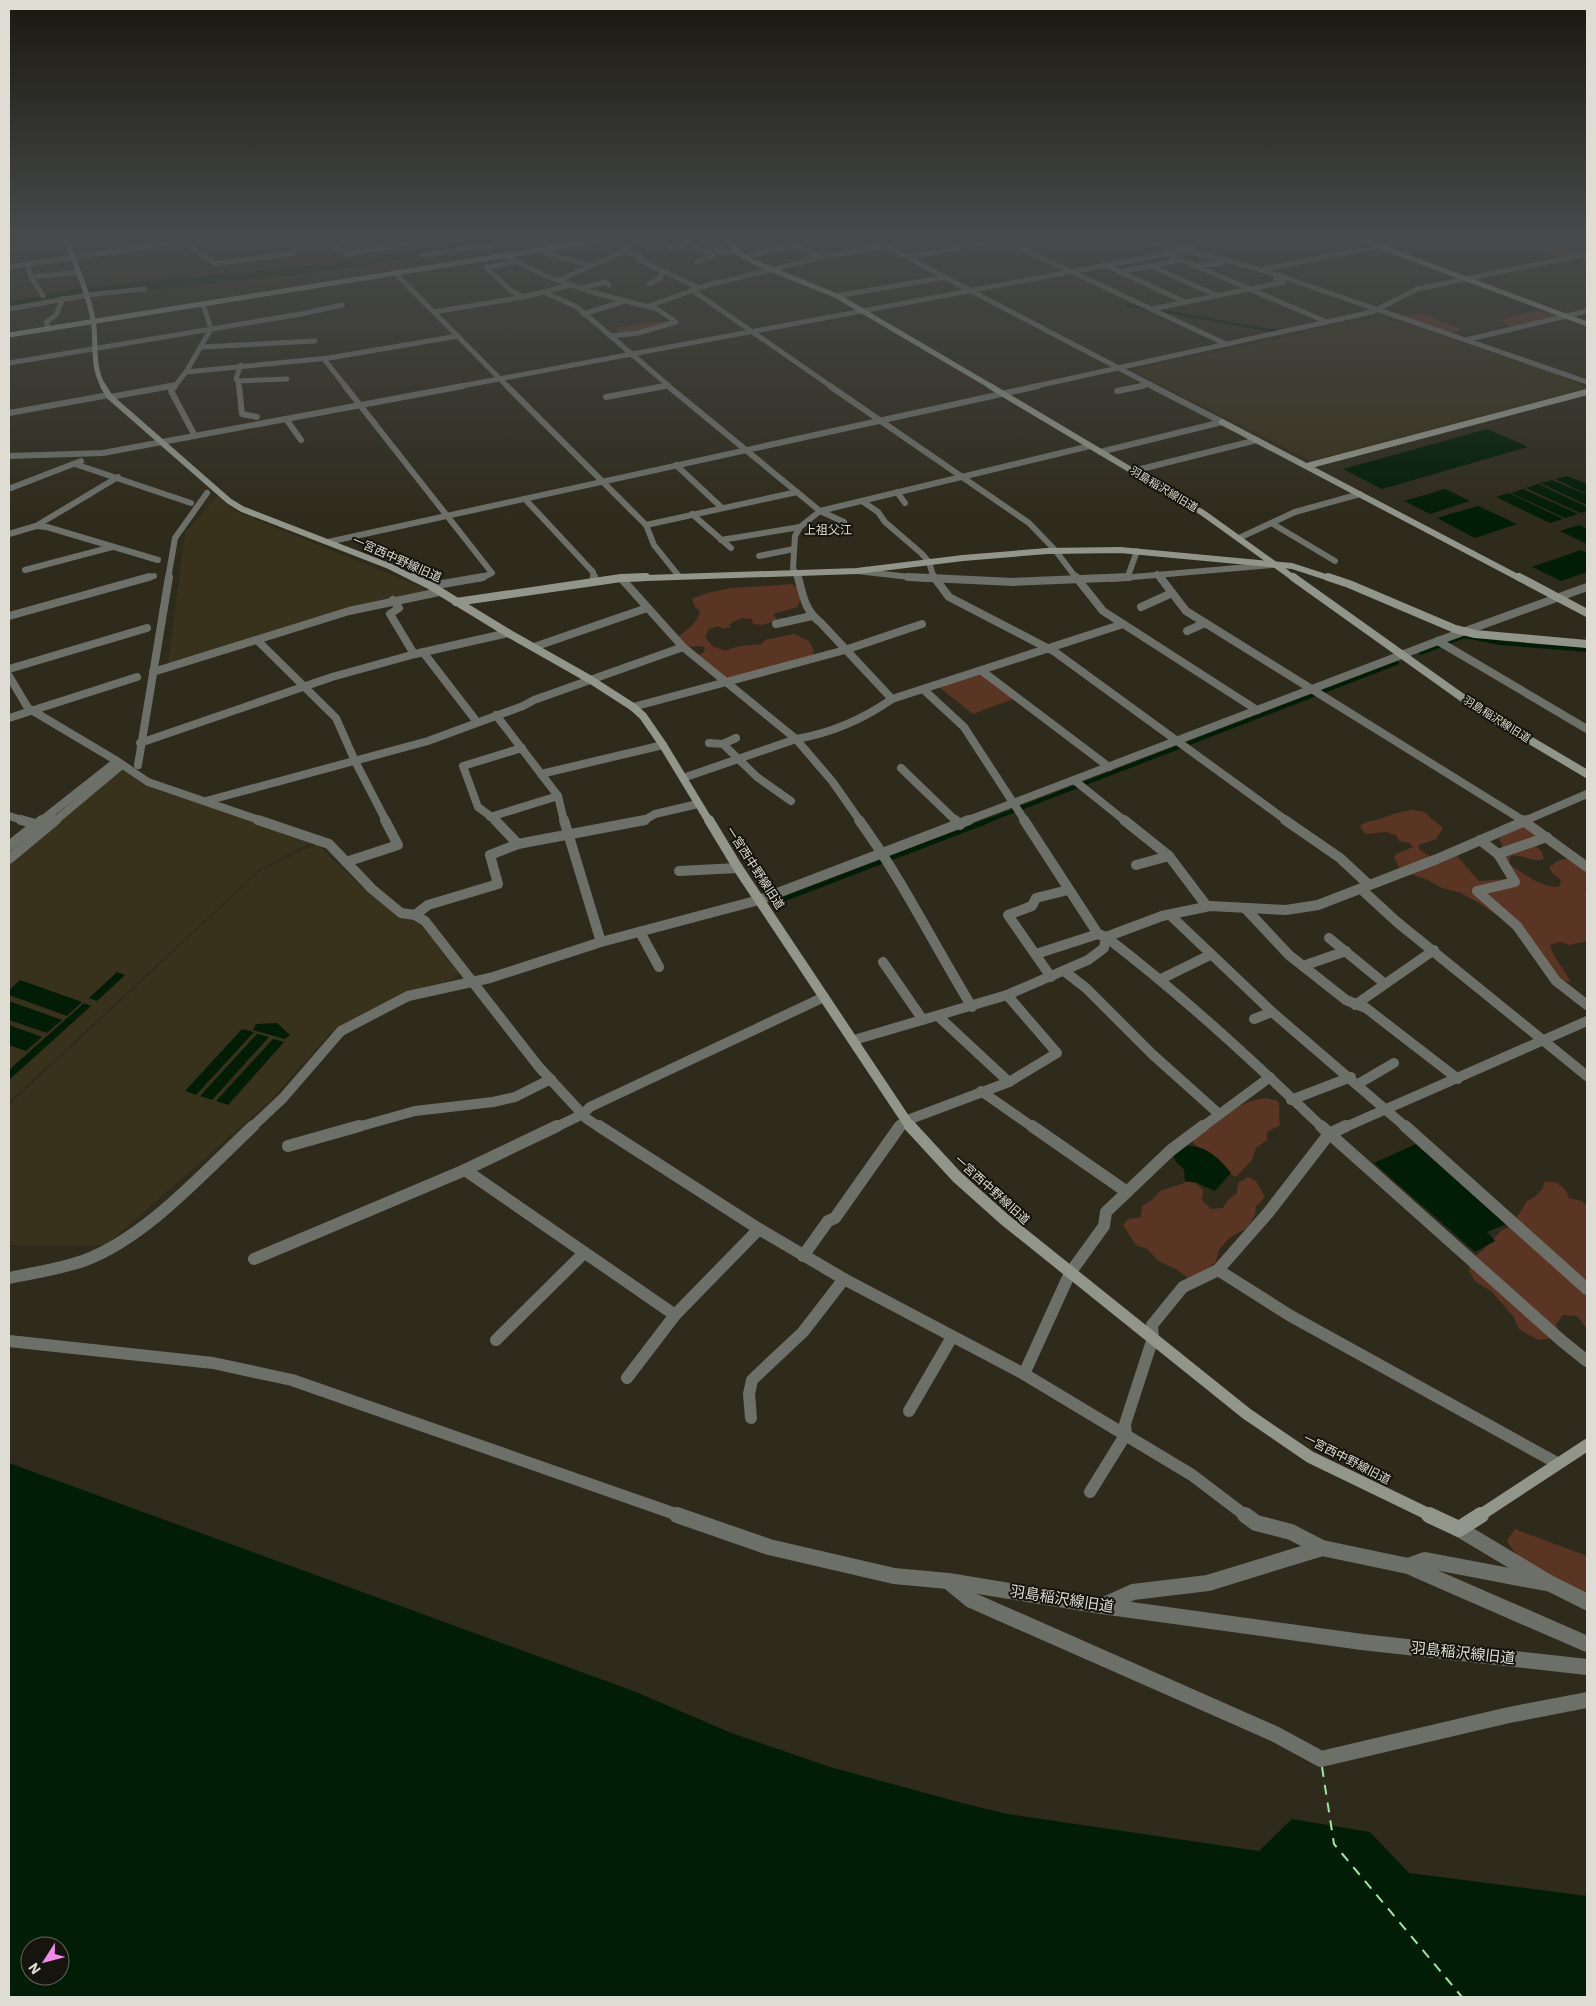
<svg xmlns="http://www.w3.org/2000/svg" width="1596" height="2006" viewBox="0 0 1596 2006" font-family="'IBM Plex Sans','Noto Sans JP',sans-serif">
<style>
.built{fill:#38321c}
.green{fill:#5b3523}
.water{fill:#021d06;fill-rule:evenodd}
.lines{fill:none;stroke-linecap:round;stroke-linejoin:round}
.stream-far2{stroke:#021d06;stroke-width:2.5}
.stream-far1{stroke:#021d06;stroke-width:4}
.stream{stroke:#021d06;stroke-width:5}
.river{fill:#021d06;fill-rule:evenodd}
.ferry{stroke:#9ae8a3;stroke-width:2;stroke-dasharray:10 8;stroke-linecap:butt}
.street-far5{stroke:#6d7068;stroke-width:5}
.street-far4{stroke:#6d7068;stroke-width:6}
.street-far3{stroke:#6d7068;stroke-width:8}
.street-far2{stroke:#6d7068;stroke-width:10}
.street-far1{stroke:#6d7068;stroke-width:12}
.street{stroke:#6d7068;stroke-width:16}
.secondary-far5{stroke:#92968a;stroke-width:5}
.secondary-far4{stroke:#92968a;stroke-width:6}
.secondary-far3{stroke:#92968a;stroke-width:8}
.secondary-far2{stroke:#92968a;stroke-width:10}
.secondary-far1{stroke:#92968a;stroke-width:12}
.secondary{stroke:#92968a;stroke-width:16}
.labels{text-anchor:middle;stroke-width:4;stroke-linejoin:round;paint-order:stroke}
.far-street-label{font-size:11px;fill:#dfddd3;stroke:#15140d}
.far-quarter-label{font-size:12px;fill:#dfddd3;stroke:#15140d}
.street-label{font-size:12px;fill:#dfddd3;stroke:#15140d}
.near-street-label{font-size:15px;fill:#dfddd3;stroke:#15140d}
</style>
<rect width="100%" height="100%" fill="#2f2b1c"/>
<!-- built -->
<g class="built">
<polygon points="1379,316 1554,373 1586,388 1311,461 1132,370"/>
<polygon points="217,496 235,511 426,589 422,593 378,600 352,608 168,665 185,533"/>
<polygon points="123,770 145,786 312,842 260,869 9,1102 9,863"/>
<polygon points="317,844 366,891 399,917 412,918 429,934 459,972 453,979 400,994 332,1031 270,1101 106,1245 9,1245 9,1105 261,870"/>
</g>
<!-- green -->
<g class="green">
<polygon points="1490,235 1511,235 1573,255 1560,258"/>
<polygon points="1540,310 1555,316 1512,326 1496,320"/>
<polygon points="1421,313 1463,330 1450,333 1403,317"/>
<polygon points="659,321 666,323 622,335 615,328"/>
<path d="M 792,584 L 799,589 L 798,593 L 801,598 L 797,607 L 773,614 L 777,620 L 762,625 L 753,624 L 752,619 L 741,618 L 729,624 L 731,627 L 724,629 L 718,626 L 709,629 L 705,637 L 712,646 L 726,651 C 738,644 749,646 762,644 L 765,640 L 794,634 L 809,641 L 814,651 L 812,656 L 729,678 L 720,678 L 696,657 L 704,652 L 705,647 L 699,646 L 686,647 L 676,638 C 688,629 696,625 700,611 L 695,607 L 692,599 C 724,584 758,588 792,584 Z"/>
<polygon points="983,672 1013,699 973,714 939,687"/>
<path d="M 1414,810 L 1424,812 L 1443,828 L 1436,839 L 1419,845 L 1419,849 C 1433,860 1440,860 1457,856 L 1479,881 L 1507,879 L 1499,859 L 1506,854 L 1499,839 C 1514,825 1526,822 1541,836 L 1528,838 L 1542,852 L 1544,859 C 1530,863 1526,854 1510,856 L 1509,864 C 1525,874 1539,887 1559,887 L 1561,880 L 1553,874 L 1549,867 C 1566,855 1570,856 1587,868 L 1587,887 L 1585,888 L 1587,891 L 1587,941 L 1570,945 L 1560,942 L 1550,945 C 1551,954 1566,972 1571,982 L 1563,981 L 1552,969 L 1540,951 L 1504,920 L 1479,903 L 1461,893 L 1442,888 L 1428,880 L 1413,875 L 1399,868 L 1394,857 L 1396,854 L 1413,847 L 1410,843 L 1399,841 L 1396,835 L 1386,832 L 1365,834 L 1360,826 C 1368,820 1374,821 1383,818 C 1393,814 1402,811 1414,810 Z"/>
<path d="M 1266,1098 L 1278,1101 C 1281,1109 1278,1116 1280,1125 L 1267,1132 L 1267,1140 L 1256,1148 L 1252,1160 L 1236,1177 L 1228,1173 L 1194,1144 L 1192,1139 C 1215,1122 1237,1101 1266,1098 Z"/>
<polygon points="1248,1177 1256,1181 1265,1197 1256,1206 1255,1215 1247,1228 1229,1238 1219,1250 1216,1262 1202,1272 1188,1278 1176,1269 1160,1262 1147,1249 1136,1245 1123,1225 1128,1219 1141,1217 1142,1206 1152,1200 1160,1191 1193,1180 1203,1190 1202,1200 1211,1209 1223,1208 1229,1199 1237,1193 1238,1183"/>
<path d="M 1544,1182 C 1557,1181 1565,1185 1569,1198 L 1582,1201 L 1587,1206 L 1587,1329 L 1577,1316 L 1563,1315 L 1556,1325 L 1559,1334 L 1553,1338 L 1538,1340 L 1519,1329 L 1513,1316 L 1492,1292 L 1475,1281 L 1469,1271 L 1470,1260 L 1483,1250 L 1502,1230 L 1511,1226 L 1527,1201 L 1535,1197 L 1543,1188 Z"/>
<path d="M 1515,1529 L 1587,1556 L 1587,1596 C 1562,1582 1520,1566 1507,1541 Z"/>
</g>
<!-- water -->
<g class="water">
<polygon points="1487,429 1528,447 1382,489 1343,469"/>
<polygon points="1567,476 1587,484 1587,494 1555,479"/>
<polygon points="1552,480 1587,495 1587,505 1540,483"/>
<polygon points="1538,484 1587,507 1587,511 1580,513 1526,488"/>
<polygon points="1445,489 1470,501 1430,514 1404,501"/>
<polygon points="1523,489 1578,514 1565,518 1511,493"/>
<polygon points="1509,493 1563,519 1550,523 1496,497"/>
<polygon points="1478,506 1517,524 1475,538 1437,518"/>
<polygon points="1579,525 1587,529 1587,544 1560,531"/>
<polygon points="1581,550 1587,553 1587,572 1561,581 1532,567"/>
<polygon points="117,972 125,975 97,1001 89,998"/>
<polygon points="20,980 82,1002 67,1016 9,995 9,990"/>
<polygon points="9,1001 62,1020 47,1033 9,1020"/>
<polygon points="84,1003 91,1006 9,1080 9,1070"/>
<polygon points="277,1023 290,1035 285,1039 253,1030 256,1024"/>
<polygon points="9,1025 42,1037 26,1051 9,1045"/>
<polygon points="242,1029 254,1032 196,1095 185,1091"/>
<polygon points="257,1034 269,1037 212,1100 200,1096"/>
<polygon points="273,1039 284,1042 228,1105 216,1101"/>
<polygon points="1416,1144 1506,1224 1487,1232 1495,1241 1475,1252 1374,1163"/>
<path d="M 1187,1146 C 1206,1145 1220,1159 1231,1173 L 1215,1191 L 1197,1183 L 1185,1181 L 1184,1169 L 1176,1162 L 1174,1156 Z"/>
<path d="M 9,1463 L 636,1692 L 729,1732 L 830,1767 L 962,1803 L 1007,1814 L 1259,1851 L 1292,1819 L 1370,1832 L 1409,1873 L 1587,1896 L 1587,1997 L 9,1997 ZM 30,1946 L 60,1946 L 60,1976 L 30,1976 Z"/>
</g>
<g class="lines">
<!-- stream-far2 -->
<g class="stream-far2">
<polyline points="1546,235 1587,248"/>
<polyline points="1128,305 1147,309"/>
<polyline points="1156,310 1275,331"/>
</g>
<!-- stream-far1 -->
<g class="stream-far1">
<polyline points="1421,653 1465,636 1500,643 1587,650"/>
<polyline points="987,821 1397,663"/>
</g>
<!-- stream -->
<polyline class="stream" points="784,899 990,820"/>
<!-- river -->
<polygon class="river" points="511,235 533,235 531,238 485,248 296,275 90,295 85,294 9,310 9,302 80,288 85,289 90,287 296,267 485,240"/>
<!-- ferry -->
<polyline class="ferry" points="1322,1767 1334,1844 1462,1997"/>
<!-- street-far5 -->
<g class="street-far5">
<polyline points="139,235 153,246"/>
<polyline points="536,235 552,248"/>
<polyline points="674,235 704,252 737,252"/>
<polyline points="864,235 1155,387"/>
<polyline points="993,235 1226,344"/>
<polyline points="1131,235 1148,242 1231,261 1283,277 1587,382"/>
<polyline points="1580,235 1587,237"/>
<polyline points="565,236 576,244"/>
<polyline points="629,237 640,243"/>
<polyline points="789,237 802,235"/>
<polyline points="317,238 347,254 461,235"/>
<polyline points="183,241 215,264 294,253"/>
<polyline points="794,245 821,258"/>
<polyline points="715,247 730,243"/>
<polyline points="669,248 687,244"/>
<polyline points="541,250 548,254 589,265"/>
<polyline points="626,252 640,256 639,260 699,288"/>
<polyline points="1168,254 1327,322"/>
<polyline points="423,255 496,244 538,235"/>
<polyline points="505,256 548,277 595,293 657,309 676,322 638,333 610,336"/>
<polyline points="743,257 820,239 853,235"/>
<polyline points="907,257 1036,235"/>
<polyline points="516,262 486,267 511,291 523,297"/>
<polyline points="697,262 709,258 713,254"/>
<polyline points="28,265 31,277 79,272"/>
<polyline points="1105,265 1185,302"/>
<polyline points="1151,266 1218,296"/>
<polyline points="1195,266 1222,263"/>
<polyline points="9,267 208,238 342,235"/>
<polyline points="1264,269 1439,235"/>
<polyline points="1119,272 1181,260"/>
<polyline points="395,273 508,387"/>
<polyline points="31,277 43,296"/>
<path d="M 558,281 C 582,269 606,260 630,249 L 608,239"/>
<polyline points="649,284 661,278 661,274 667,272"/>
<polyline points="582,288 605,282 609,285"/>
<polyline points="692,290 832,387"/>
<polyline points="544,292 577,307 670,387"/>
<polyline points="837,296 946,277"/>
<polyline points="649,306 708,285 832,255 886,246"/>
<polyline points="9,309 87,295 145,289"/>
<polyline points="1152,309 1284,282 1276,278"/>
<polyline points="434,312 523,297 571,285"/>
<polyline points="583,314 625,301"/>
<polyline points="49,329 46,322 56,315 63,298"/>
<polyline points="1466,340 1587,311"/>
<polyline points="202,347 315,341"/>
<polyline points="324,359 346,387"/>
<polyline points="9,363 301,314 342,305"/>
<polyline points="241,365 236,379 238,381 287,379"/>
<polyline points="186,372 329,358 458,336"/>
<polyline points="238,381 239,387"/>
<polyline points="164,387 174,385"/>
<polyline points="174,387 186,372 211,329 203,304"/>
<polyline points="456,387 1177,252 1226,235"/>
<polyline points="658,387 668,385"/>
<polyline points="1032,387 1372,312 1417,289 1587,254"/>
<polyline points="1137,387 1150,384"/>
</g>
<!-- street-far4 -->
<g class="street-far4">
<polyline points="175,386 171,391 195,436"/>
<polyline points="239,386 242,414 257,417"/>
<polyline points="345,386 492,573 479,579"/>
<polyline points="507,386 646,525 654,545 678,575"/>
<polyline points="668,386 820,511 844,522"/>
<polyline points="830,386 1029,523 1055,550 1077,579"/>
<polyline points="1152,386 1222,422"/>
<polyline points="1117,391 1142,386"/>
<polyline points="110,397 171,386"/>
<polyline points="606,397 665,386"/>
<polyline points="9,413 109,395"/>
<polyline points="286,419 301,440"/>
<polyline points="1100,452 1222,422"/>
<polyline points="9,456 103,453 463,386"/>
<polyline points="75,464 191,503"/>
<polyline points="676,465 721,507"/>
<polyline points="1133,471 1257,440"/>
<polyline points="11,488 81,461"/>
<polyline points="897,492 905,503"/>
<polyline points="525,499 593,572 594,579"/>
<polyline points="862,501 878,512 885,522 921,553 929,562 934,579"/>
<polyline points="692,514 731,548"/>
<polyline points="1273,524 1335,561"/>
<polyline points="646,525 797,492"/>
<polyline points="36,526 118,477"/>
<polyline points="9,534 36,526 47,527 158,560"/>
<polyline points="1239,538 1295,512 1360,494"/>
<polyline points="721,540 800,527"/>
<polyline points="328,542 1038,386"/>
<polyline points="759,556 794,549"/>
<polyline points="25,570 112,547"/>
<polyline points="857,571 927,579"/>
<polyline points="1157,574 1161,579"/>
<polyline points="1128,576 1137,551"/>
<polyline points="145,579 154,576"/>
<polyline points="168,579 175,538 207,493"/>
<polyline points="798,579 793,568 795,536 800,527 820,511 1090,446"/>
<polyline points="1110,579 1273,565"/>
</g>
<!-- street-far3 -->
<g class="street-far3">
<polyline points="594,577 594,581"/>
<path d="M 798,577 C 803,596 805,611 821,623 L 892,699"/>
<polyline points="908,577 1013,582 1129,577"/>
<polyline points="934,577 949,597 1055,652 1287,821"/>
<polyline points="1076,577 1103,611 1257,710"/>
<polyline points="1160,577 1186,611 1524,821"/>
<polyline points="621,578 683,647 796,739 832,781 860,821"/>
<polyline points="431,586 483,577"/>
<polyline points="393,600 399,608 390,614 414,654"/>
<polyline points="1141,607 1172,593"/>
<polyline points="9,616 149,577"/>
<polyline points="776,624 812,616"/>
<polyline points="1187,631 1205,623"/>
<polyline points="258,641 336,718 355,761 386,821"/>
<polyline points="1438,641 1587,729"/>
<polyline points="534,647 647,608"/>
<polyline points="423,652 477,722"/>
<polyline points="9,669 147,628"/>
<polyline points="982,671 1109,767"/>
<polyline points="153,672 349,611 439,592"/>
<polyline points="9,676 28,708 117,761 148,782 262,821"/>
<polyline points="924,690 964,727 1025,821"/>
<polyline points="633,707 845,650 922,624"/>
<polyline points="496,715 558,796 564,821"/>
<polyline points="9,718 137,677"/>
<polyline points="140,743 332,677 415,654 508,633"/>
<polyline points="709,743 723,744 736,738"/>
<polyline points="723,744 757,777 791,801"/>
<polyline points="138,765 169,577"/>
<polyline points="901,768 956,821"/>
<polyline points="541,774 663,745"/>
<path d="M 683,778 L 796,739 C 832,733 862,720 892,699 L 1123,624"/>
<polyline points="1074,780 1125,821"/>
<polyline points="206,801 428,741 523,706 534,700 683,647"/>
<polyline points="9,816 25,821"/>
<polyline points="490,817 558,796"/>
<polyline points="41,821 117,761"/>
<polyline points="55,821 122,765"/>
<polyline points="497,821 478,807 463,766 522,748"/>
<polyline points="643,821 655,814 698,804"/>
<polyline points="966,821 1438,641 1587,587"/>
<polyline points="1524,821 1587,794"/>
</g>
<!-- street-far2 -->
<g class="street-far2">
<polyline points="21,820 35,824"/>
<polyline points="258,820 329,844 372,889 401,913 415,915 425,921 539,1067 587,1119 601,1128"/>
<polyline points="495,820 518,844"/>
<polyline points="564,820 601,942"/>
<path d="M 859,820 C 902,879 934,945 972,1007"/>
<polyline points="955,820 960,825"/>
<path d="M 1024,820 L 1098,934 L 1106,937 C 1183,996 1253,1061 1323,1128"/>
<polyline points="1124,820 1169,856 1206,905"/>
<polyline points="1285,820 1340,858 1369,885"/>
<polyline points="1522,820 1587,867"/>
<polyline points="1480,840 1498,854 1515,882 1477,891 1517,926 1556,981 1587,1005"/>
<polyline points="9,846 42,820"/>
<polyline points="1498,854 1547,837"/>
<polyline points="9,859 56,820"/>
<polyline points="346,862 398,845 385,820"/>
<polyline points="1136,865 1169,856"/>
<polyline points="679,871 738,868"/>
<polyline points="1361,889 1397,922 1587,1076"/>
<polyline points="1245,908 1289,955 1346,1000 1366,1008 1458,1079"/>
<polyline points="415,915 428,905 498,884 490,855 518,844 645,820"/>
<polyline points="1170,915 1272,1012 1407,1128"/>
<polyline points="640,932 659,967"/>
<polyline points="1329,938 1384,983"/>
<polyline points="1036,954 1098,934"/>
<polyline points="883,962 923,1020"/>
<polyline points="1303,966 1346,951"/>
<polyline points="1064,971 1086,988 1152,1054 1219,1114"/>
<polyline points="1051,977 1008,915 1032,906 1036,898 1068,890"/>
<polyline points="1161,979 1210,955"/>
<polyline points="1355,1005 1434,950"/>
<polyline points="938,1016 1009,1082"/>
<polyline points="1254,1019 1272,1012"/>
<polyline points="854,1040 1007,995 1088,960 1104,948 1106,937 1162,916 1210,906 1286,910 1318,905 1437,859 1527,820"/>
<polyline points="1358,1084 1394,1063"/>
<polyline points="981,1091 1034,1128"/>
<polyline points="1291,1100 1351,1077"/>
<polyline points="251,1128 283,1098 341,1031 408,996 490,978 601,942 759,900 969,820"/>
<polyline points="354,1128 415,1111 493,1102 515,1097 551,1079"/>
<polyline points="554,1128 583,1114 590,1107 824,997"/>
<polyline points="899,1128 905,1121 1009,1082 1057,1053 1007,995"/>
<polyline points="1201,1128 1270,1077"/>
<polyline points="1343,1128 1587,1021"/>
</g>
<!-- street-far1 -->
<g class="street-far1">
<polyline points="599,1126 759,1229 844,1279 1024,1374 1192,1475 1246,1516"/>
<polyline points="1032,1126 1127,1192"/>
<polyline points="1321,1126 1562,1341 1587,1361"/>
<polyline points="1346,1126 1329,1134 1268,1213 1218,1270 1289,1315 1557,1463"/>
<polyline points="1405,1126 1587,1289"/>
<polyline points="288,1146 359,1126"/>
<polyline points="465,1170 675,1315"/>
<polyline points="803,1256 828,1221 835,1218 900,1126"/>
<polyline points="254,1259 465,1170 557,1126"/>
<path d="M 9,1278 C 34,1273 59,1269 83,1261 C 146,1238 204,1172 253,1126"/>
<polyline points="496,1340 584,1253"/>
<polyline points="9,1341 213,1363 292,1380 681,1516"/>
<polyline points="1024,1374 1070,1273 1104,1226 1106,1212 1171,1150 1203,1126"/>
<polyline points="627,1378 675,1315 759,1229"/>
<polyline points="909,1411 952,1337"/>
<polyline points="751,1418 749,1394 752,1380 803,1332 844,1279"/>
<polyline points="1090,1492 1126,1434 1125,1424 1153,1338 1152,1325 1183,1287 1218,1270"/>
</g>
<!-- street -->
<g class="street">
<polyline points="677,1515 769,1547 894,1576 948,1581 1102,1606 1362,1642 1587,1667"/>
<polyline points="1245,1515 1256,1523 1291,1532 1322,1548 1408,1566 1425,1560 1551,1584"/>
<polyline points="1459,1529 1551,1584 1587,1602"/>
<polyline points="1408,1566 1587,1644"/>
<polyline points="949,1582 971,1600 1275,1734 1321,1759 1509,1715 1587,1700"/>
<polyline points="1102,1606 1133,1592 1208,1583 1322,1548"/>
</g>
<!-- secondary-far5 -->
<g class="secondary-far5">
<path d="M 64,235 C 75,263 87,290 93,319 C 97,341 91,368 104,387"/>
<polyline points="725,235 737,252 751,261 837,296 992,387"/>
<polyline points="1349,235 1587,324"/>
<polyline points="9,335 595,241 649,235"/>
</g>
<!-- secondary-far4 -->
<g class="secondary-far4">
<polyline points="103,386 110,397 229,501 242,509 389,566 415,579"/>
<polyline points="990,386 1203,513 1295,579"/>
<polyline points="1222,422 1521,579"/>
<polyline points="1307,466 1587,392"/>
<polyline points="617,579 857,571 963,558 1047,551 1120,550 1292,566 1332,579"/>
</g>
<!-- secondary-far3 -->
<g class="secondary-far3">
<polyline points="413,577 431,586 508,633 591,680 633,707 643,716 663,745 709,821"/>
<polyline points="1293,577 1481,711 1587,774"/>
<polyline points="1328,577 1349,584 1455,629 1475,634 1587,644"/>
<polyline points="1519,577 1587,613"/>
<polyline points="456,602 621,578 646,577"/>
</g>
<!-- secondary-far2 -->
<polyline class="secondary-far2" points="709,820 738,868 911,1128"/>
<!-- secondary-far1 -->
<g class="secondary-far1">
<polyline points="910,1126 957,1177 1004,1219 1247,1414 1310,1457 1432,1516"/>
<polyline points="1479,1516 1587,1445"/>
</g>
<!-- secondary -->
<polyline class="secondary" points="1429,1515 1459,1529 1481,1515"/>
</g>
<!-- sky -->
<linearGradient id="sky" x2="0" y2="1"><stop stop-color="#1a180f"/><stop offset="0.46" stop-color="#474a4b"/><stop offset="1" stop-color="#474a4b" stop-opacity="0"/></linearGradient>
<rect width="1596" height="516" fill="url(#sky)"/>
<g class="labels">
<!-- far-street labels -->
<g class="far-street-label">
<text transform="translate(1164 489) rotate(31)" y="4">羽島稲沢線旧道</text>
<text transform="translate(1497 719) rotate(32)" y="4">羽島稲沢線旧道</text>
</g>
<!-- far-quarter labels -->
<g class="far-quarter-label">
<text x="828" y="534">上祖父江</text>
</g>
<!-- street labels -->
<g class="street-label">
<text transform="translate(397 559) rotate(24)" y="4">一宮西中野線旧道</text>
<text transform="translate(755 868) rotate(57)" y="4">一宮西中野線旧道</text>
<text transform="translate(992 1190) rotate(42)" y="4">一宮西中野線旧道</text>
<text transform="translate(1347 1459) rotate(27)" y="4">一宮西中野線旧道</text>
</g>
<!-- near-street labels -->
<g class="near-street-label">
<text transform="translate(1062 1599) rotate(9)" y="5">羽島稲沢線旧道</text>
<text transform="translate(1463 1653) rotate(6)" y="5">羽島稲沢線旧道</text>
</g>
</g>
<!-- border -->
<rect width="1596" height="2006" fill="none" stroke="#dfddd3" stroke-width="20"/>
<!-- north arrow -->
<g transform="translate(45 1961) rotate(234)"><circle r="24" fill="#15140d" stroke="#66645c"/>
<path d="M0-4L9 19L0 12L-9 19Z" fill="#f589ee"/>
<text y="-8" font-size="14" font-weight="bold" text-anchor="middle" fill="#dfddd3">N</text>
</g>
</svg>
